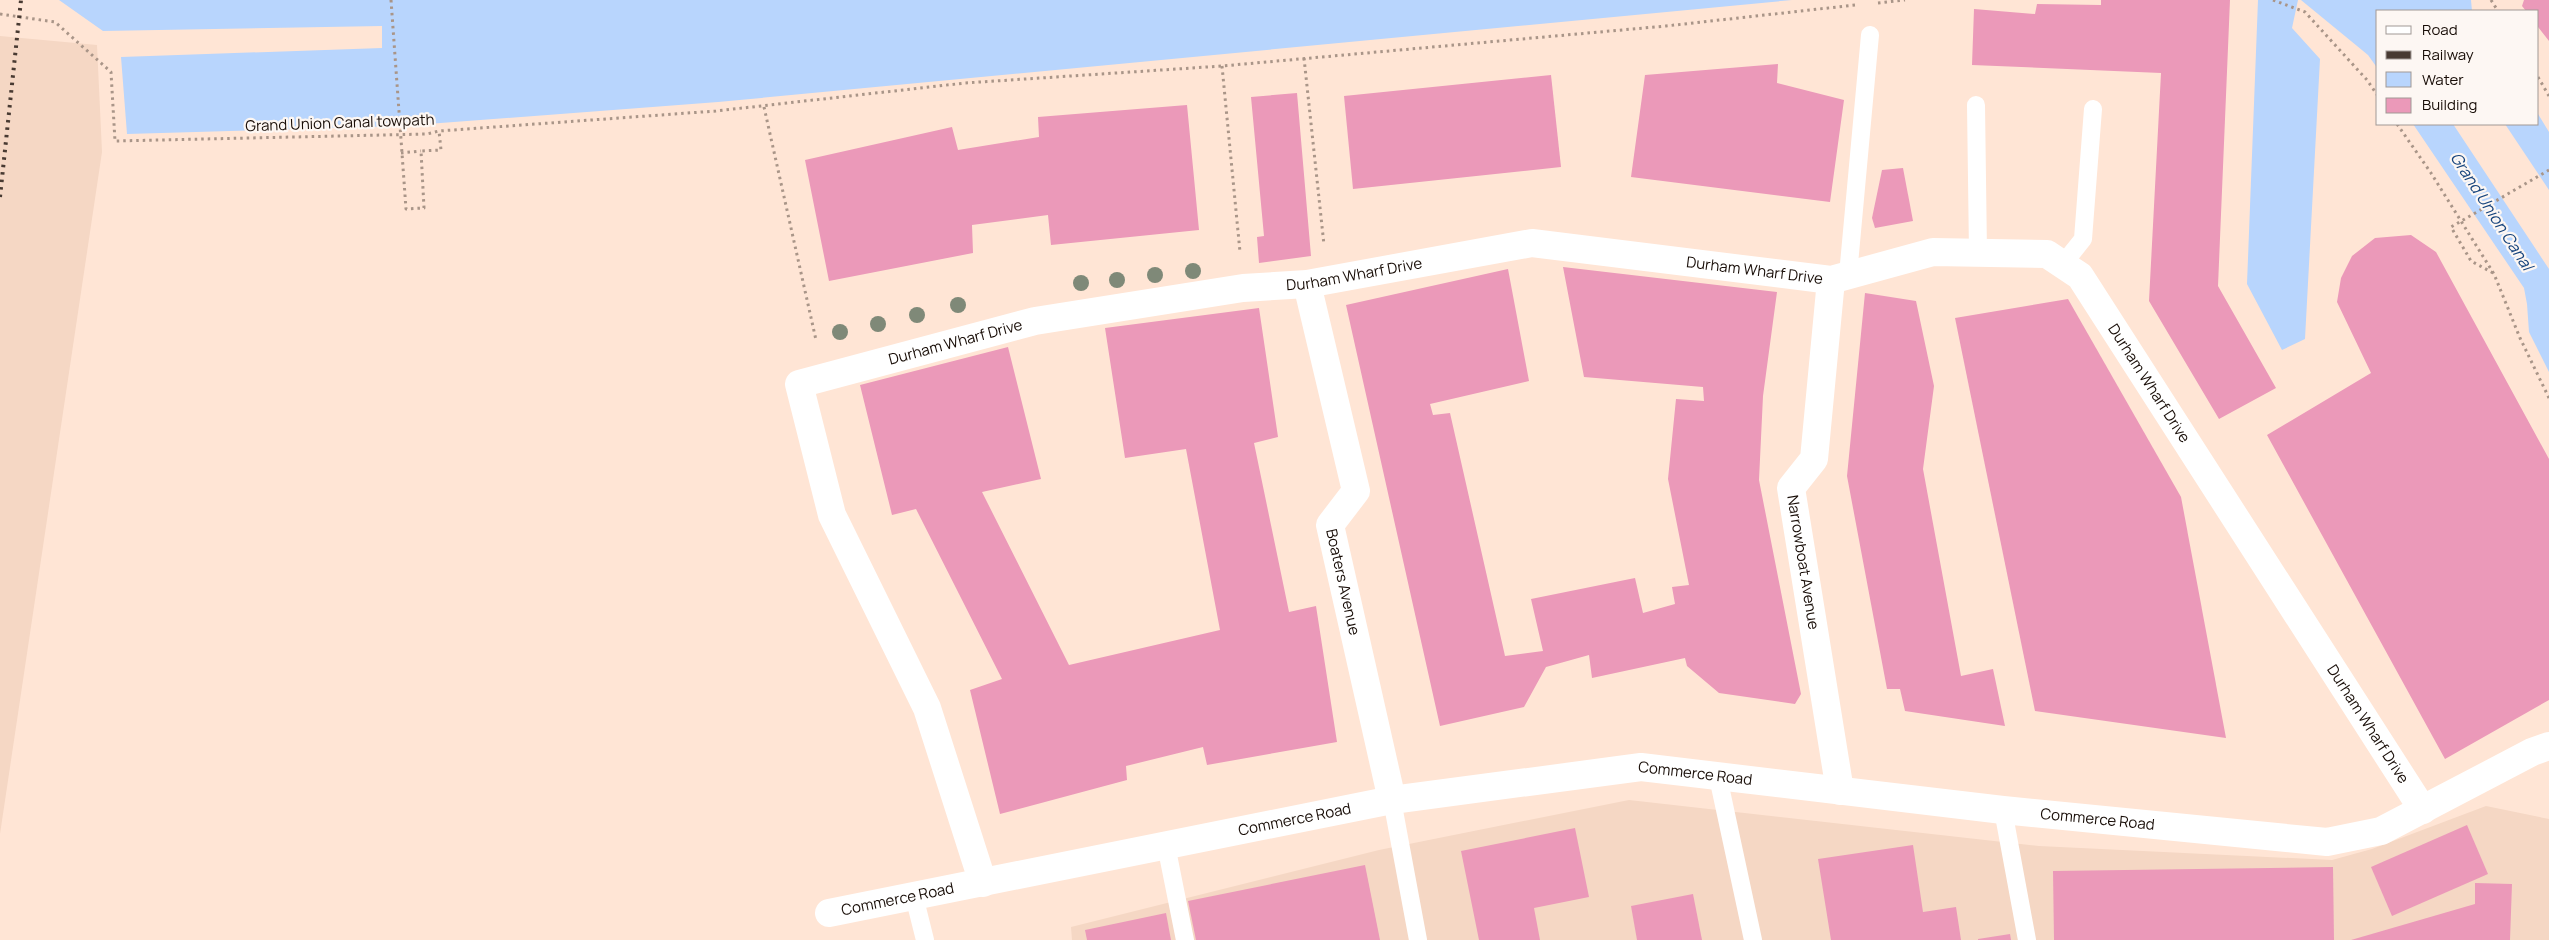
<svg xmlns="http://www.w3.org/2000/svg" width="2549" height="940" viewBox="0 0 2549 940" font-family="Manrope,sans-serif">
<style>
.built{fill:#f5d7c4}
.water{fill:#b8d5fd}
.building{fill:#eb99b9}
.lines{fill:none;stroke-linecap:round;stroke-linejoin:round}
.path{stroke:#a99588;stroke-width:3;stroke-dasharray:2.5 4;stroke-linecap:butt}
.lane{stroke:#fff;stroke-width:18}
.street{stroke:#fff;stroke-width:28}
.rail{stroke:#483a32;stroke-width:4;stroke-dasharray:2.5 5;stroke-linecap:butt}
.tree{fill:#7f8978}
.labels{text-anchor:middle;stroke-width:4.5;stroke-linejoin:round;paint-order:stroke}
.street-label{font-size:15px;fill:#180d07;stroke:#fdf7f3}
.water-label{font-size:16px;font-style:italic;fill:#16447d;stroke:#fdf7f3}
</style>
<rect width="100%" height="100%" fill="#ffe5d5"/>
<!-- built -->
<g class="built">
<polygon points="0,36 97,45 102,152 0,834"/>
<polygon points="1629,800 2039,846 2332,860 2372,849 2486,806 2549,819 2549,940 1072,940 1071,927 1379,850"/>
</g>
<!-- water -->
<g class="water">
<polygon points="59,0 1792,0 718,102 401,126 127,134 121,57 382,48 382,26 103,31"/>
<polygon points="2258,0 2298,0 2292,28 2320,59 2305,339 2282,350 2247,284"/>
<polygon points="2301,0 2471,0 2472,11 2378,11 2378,69 2368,55"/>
<polygon points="2538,114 2549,132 2549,190 2505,124 2538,124"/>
<polygon points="2413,124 2453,124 2549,269 2549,372 2529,332 2527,304 2524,288"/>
</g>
<!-- building -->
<g class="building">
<polygon points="2101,0 2230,0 2218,286 2276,388 2219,419 2149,301 2161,73 1972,65 1974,9 2035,14 2037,4 2101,5"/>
<polygon points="2524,0 2549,0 2549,41 2538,27 2538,11 2526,11 2522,6"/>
<polygon points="1778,64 1777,83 1844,100 1830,202 1631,177 1645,75"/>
<polygon points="1551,75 1561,167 1353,189 1344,96"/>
<polygon points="1297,93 1311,256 1259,263 1257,237 1264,236 1251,97"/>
<polygon points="1187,105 1199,230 1051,245 1048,215 972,225 973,253 829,281 805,160 952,127 958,150 1039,137 1038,117"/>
<polygon points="1903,168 1913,221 1875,228 1872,218 1882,170"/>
<polygon points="2411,235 2436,252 2549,459 2549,700 2445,759 2267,435 2371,373 2337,302 2341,278 2352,256 2375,238"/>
<polygon points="1563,267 1777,292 1763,396 1759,480 1801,694 1795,704 1719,693 1687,666 1685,658 1592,678 1589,655 1546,667 1524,707 1440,726 1346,305 1508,269 1529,381 1430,404 1433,415 1450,413 1505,656 1543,651 1531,599 1635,578 1643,613 1675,604 1672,587 1689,585 1668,479 1676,399 1704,401 1703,387 1584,377"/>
<polygon points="1865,293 1916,301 1934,386 1923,469 1961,676 1993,669 2005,726 1905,711 1900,689 1887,689 1847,476"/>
<polygon points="2068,299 2181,497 2226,738 2035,711 1955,318"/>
<polygon points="1259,308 1278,437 1254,443 1289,612 1316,606 1337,742 1207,765 1203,747 1126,766 1127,780 1000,814 970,690 1002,679 916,509 892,515 860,385 1008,347 1041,479 982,492 1069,665 1220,630 1186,449 1125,458 1105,328"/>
<polygon points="2467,825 2488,874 2392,916 2371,867"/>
<polygon points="1575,828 1589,897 1534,908 1540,940 1479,940 1461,851"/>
<polygon points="1913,845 1923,912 1956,907 1961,940 1831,940 1818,859"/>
<polygon points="1365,865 1380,940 1196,940 1188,901"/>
<polygon points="2333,867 2334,940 2054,940 2053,871"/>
<polygon points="2475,883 2512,884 2510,940 2351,940 2475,904"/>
<polygon points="1693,894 1702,940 1637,940 1631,906"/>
<polygon points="1166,913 1171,940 1087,940 1085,930"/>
<polygon points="2010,934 2011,940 1978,940 1978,939"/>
</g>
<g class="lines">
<!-- path -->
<g class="path">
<polyline points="391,0 406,209 424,208 421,151 441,150 439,131"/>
<polyline points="2273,0 2305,12 2367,80 2378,96"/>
<polyline points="2491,0 2498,11"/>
<polyline points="1878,3 1905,0"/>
<polyline points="0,14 55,22 111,72 115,141 427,134 439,131 716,111 965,83 1222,66 1666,26 1855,5"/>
<polyline points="1304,58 1324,245"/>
<polyline points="1222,66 1240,252"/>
<polyline points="2538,77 2549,96"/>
<polyline points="764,107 816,340"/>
<polyline points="2397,124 2431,173 2494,274 2520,338 2549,398"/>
<polyline points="401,153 421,151"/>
<polyline points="2493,273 2471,261 2451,227 2549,170"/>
</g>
<!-- lane -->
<g class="lane">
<polyline points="1976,105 1978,253"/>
<polyline points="2063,264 2083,239 2093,109"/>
<polyline points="1848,275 1870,35"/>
<polyline points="1718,777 1753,940"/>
<polyline points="1392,800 1418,940"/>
<polyline points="2003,810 2027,940"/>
<polyline points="1166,845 1185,940"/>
<polyline points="914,896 925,940"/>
</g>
<!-- street -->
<g class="street">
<path id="s1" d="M 1831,280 L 1814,459 L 1791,488 L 1840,791"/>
<path id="s2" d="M 1307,284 L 1356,491 L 1330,525 L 1392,800"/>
<path id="s3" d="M 983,883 L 927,708 L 832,515 L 799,384 L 1035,321 L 1243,288 L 1307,284 L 1532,243 L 1831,280 L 1933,252 L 2047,254 L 2080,276 L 2423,810"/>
<path id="s4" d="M 829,913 L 1392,800 L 1641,767 L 2003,810 L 2327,842 L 2381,831 L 2532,752 L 2549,746"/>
</g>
<!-- rail -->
<polyline class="rail" points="0,197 21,0"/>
</g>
<!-- trees -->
<g class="tree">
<circle cx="1193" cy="271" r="8"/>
<circle cx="1155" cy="275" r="8"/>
<circle cx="1117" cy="280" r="8"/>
<circle cx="1081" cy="283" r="8"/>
<circle cx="958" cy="305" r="8"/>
<circle cx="917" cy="315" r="8"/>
<circle cx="878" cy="324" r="8"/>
<circle cx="840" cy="332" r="8"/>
</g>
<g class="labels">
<!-- street labels -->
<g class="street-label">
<text transform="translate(340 123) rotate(-2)" y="5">Grand Union Canal towpath</text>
<text dy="5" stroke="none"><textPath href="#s3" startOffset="1506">Durham Wharf Drive</textPath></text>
<text dy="5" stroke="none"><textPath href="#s3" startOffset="1101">Durham Wharf Drive</textPath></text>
<text dy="5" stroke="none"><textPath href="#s3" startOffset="696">Durham Wharf Drive</textPath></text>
<text dy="5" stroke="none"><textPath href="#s3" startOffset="1970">Durham Wharf Drive</textPath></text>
<text dy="5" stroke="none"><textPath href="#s1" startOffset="292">Narrowboat Avenue</textPath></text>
<text dy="5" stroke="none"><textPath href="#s2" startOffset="314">Boaters Avenue</textPath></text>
<text dy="5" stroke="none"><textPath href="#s3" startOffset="2375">Durham Wharf Drive</textPath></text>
<text dy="5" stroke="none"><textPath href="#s4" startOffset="880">Commerce Road</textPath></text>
<text dy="5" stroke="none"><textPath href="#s4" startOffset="475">Commerce Road</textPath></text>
<text dy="5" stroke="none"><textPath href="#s4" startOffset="1285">Commerce Road</textPath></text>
<text dy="5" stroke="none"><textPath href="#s4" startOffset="70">Commerce Road</textPath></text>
</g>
<!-- water labels -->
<g class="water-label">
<text transform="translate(2492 211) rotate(57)" y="6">Grand Union Canal</text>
</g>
</g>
<!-- legend -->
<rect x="2376" y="10" width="162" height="115" fill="#fdf7f3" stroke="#a19995"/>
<rect x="2386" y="26" width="25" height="8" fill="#ffffff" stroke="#a19995"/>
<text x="2422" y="35" font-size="15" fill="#180d07">Road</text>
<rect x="2386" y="51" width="25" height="8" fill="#483a32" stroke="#a19995"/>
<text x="2422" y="60" font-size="15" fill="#180d07">Railway</text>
<rect x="2386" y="72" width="25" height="15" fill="#b8d5fd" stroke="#a19995"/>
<text x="2422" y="85" font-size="15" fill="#180d07">Water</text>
<rect x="2386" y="98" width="25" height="15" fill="#eb99b9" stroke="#a19995"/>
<text x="2422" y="110" font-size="15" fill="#180d07">Building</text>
</svg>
